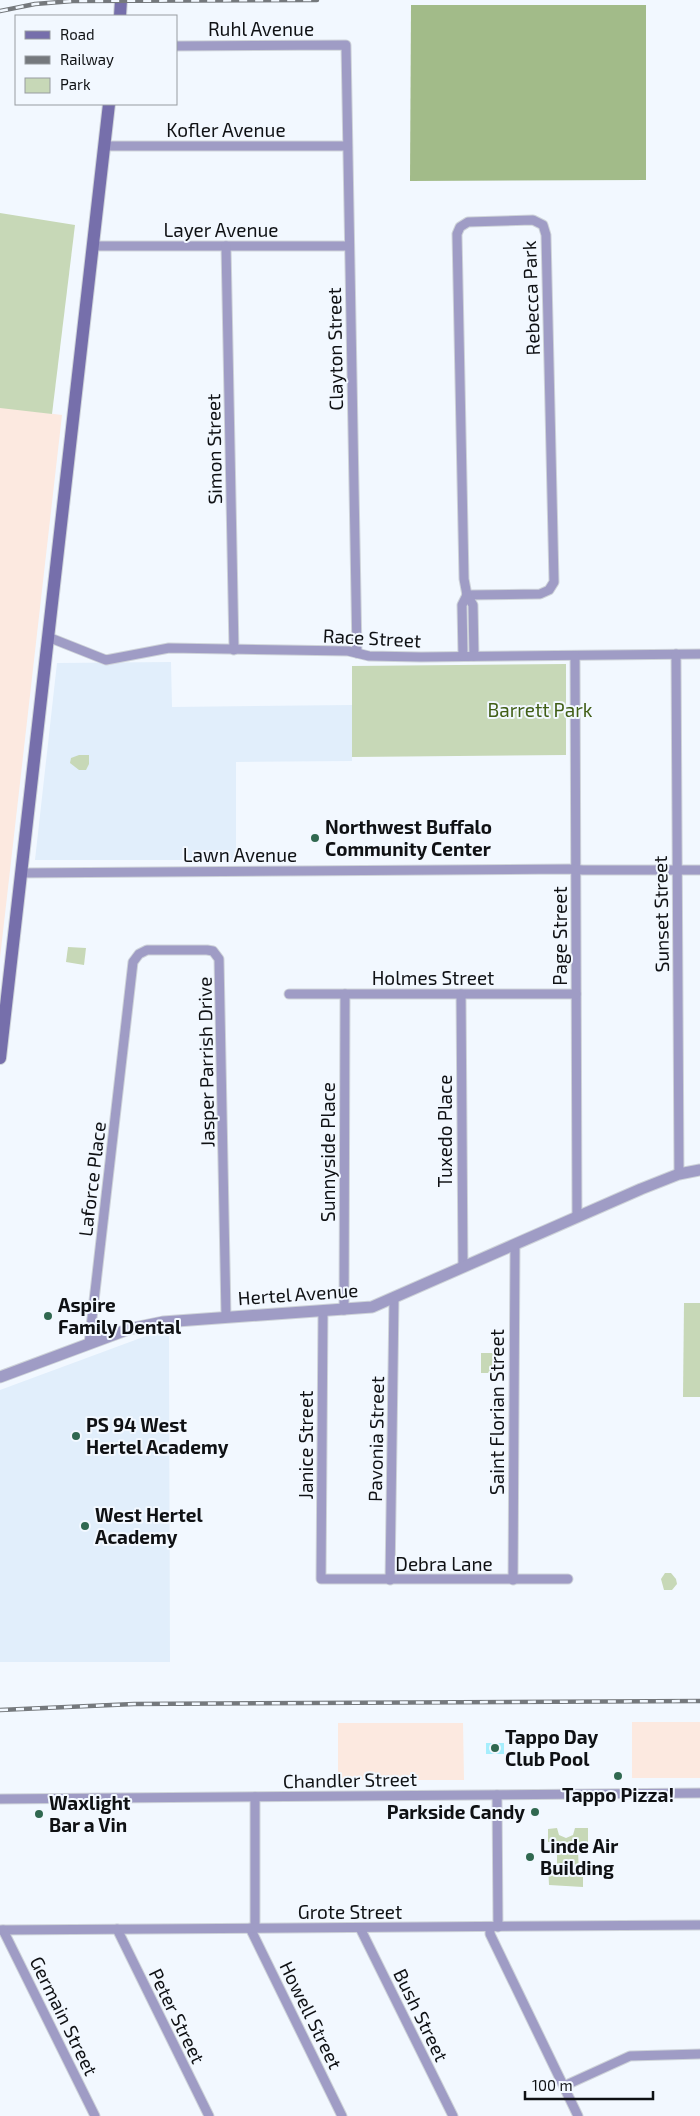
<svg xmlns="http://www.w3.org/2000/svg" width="700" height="2116" viewBox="0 0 700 2116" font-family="'Exo 2',sans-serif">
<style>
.industrial{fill:#fce9e0}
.built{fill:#e1eefb}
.green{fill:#c7d8b7}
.forest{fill:#a2bb89}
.water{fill:#a5eefd}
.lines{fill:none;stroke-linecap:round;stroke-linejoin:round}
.minor-casing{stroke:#ced3d9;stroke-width:11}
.tertiary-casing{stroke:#ced3d9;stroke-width:13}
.secondary-casing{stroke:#ced3d9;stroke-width:14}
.minor{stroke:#9f9cc5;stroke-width:9}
.tertiary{stroke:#9f9cc5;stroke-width:11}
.secondary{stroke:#766fab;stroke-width:12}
.rail-casing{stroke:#75797d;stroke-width:4.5}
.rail{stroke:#f2f8ff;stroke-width:2.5;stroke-dasharray:8;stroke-linecap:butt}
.poi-dot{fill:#306850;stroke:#f2f8ff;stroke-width:2}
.labels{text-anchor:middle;stroke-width:4;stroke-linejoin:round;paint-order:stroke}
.street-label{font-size:19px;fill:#0f1114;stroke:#f2f8ff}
.park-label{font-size:19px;fill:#405e16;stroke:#f2f8ff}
.poi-label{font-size:19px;font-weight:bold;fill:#0f1114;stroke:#f2f8ff;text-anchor:start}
</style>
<rect width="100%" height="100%" fill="#f2f8ff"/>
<!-- industrial -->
<g class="industrial">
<polygon points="0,407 62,415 0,958"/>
<rect x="632" y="1722" width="68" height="56"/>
<polygon points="338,1723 463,1723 464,1780 338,1780"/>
</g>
<!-- built -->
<g class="built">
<polygon points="171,662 172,707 352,705 352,761 236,762 236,860 35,860 57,663"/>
<polygon points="169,1332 170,1662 0,1662 0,1390 146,1336"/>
</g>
<!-- green -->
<g class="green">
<polygon points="0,213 75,225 52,414 0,408"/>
<polygon points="566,664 566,755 352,757 352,666"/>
<polygon points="79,755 89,755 89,764 86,770 79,770 70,763 71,758"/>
<polygon points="68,947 86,948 84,965 66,962"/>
<polygon points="684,1303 700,1303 700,1397 683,1397"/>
<rect x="481" y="1353" width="15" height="20"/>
<polygon points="665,1573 671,1573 676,1579 677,1584 672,1590 664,1590 661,1579"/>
<polygon points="557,1828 559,1835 566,1838 573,1835 575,1828 588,1828 588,1850 578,1850 579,1876 583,1876 583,1887 549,1885 548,1866 557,1865 557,1842 548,1842 548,1829"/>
</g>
<!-- forest -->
<polygon class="forest" points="411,5 646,5 646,180 410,181"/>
<!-- water -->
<rect class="water" x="486" y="1743" width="18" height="11"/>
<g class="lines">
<!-- minor casing -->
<g class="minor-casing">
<g id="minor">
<polyline points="176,46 346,45 357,653"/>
<polyline points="105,146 347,146"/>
<polygon points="533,220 543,225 546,235 554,582 549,590 540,594 467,595 464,579 457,234 460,227 468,222"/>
<polyline points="93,246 349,246"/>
<polyline points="226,246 234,650"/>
<polyline points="467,595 473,605 474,656"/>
<polyline points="48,637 106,660 169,648 348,651 369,656 421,657 700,654"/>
<polyline points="676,654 679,1174"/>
<polyline points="463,656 462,605 467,595"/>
<polyline points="575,656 577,1216"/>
<polyline points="21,873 569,869 583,870 700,870"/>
<polyline points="289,994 576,994"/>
<polyline points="461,994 463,1267"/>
<polyline points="344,1310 345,994"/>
<polyline points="323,1311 321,1579 568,1579"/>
<polyline points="89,1344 133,962 139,954 147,950 207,950 213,951 219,959 226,1316"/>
<polyline points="390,1580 394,1299"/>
<polyline points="513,1580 515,1244"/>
<polyline points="497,1795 498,1927"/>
<polyline points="255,1797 255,1928"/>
<polyline points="0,1799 700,1793"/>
<polyline points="490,1927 490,1934 578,2116"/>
<polyline points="250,1928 342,2116"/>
<polyline points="360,1928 453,2116"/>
<polyline points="117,1929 209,2116"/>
<polyline points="0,1930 700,1925"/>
<polyline points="3,1930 95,2116"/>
<polyline points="564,2086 630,2056 700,2054"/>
</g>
</g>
<!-- tertiary casing -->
<g class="tertiary-casing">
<polyline id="tertiary" points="0,1377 129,1329 163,1322 372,1307 641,1189 679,1174 700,1170"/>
</g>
<!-- secondary casing -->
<g class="secondary-casing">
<g id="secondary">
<polyline points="120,16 121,0"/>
<polyline points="0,1058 109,104"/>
</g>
</g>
<!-- minor -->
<use href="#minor" class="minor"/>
<!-- tertiary -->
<use href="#tertiary" class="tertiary"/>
<!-- secondary -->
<use href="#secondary" class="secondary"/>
<!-- rail casing -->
<g class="rail-casing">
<g id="rail">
<polyline points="0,11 35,4 73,1 317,0"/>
<polyline points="0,1710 134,1704 700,1701"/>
</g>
</g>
<!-- rail -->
<use href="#rail" class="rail"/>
</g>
<!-- markers -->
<g class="poi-dot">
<circle cx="315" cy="838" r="5"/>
<circle cx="48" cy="1316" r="5"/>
<circle cx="76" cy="1436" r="5"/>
<circle cx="85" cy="1526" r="5"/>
<circle cx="495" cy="1748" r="5"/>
<circle cx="618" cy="1776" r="5"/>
<circle cx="535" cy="1812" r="5"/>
<circle cx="39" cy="1814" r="5"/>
<circle cx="530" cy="1857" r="5"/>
</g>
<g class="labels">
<!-- street labels -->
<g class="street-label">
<text x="261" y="36">Ruhl Avenue</text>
<text x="226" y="137">Kofler Avenue</text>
<text x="221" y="237">Layer Avenue</text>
<text transform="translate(531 298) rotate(-92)" y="7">Rebecca Park</text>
<text transform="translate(335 349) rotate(-91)" y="7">Clayton Street</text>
<text transform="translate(214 449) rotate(-91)" y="7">Simon Street</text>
<text transform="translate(372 638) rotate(3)" y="7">Race Street</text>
<text x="240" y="862">Lawn Avenue</text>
<text transform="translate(661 914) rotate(-91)" y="7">Sunset Street</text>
<text transform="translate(560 936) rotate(-90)" y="7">Page Street</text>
<text x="433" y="985">Holmes Street</text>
<text transform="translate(206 1062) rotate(-91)" y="7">Jasper Parrish Drive</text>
<text transform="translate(445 1131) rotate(-90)" y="7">Tuxedo Place</text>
<text transform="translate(328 1152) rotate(-90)" y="7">Sunnyside Place</text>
<text transform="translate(92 1179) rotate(-83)" y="7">Laforce Place</text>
<text transform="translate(298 1294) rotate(-4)" y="7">Hertel Avenue</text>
<text transform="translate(497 1412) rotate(-90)" y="7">Saint Florian Street</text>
<text transform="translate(376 1439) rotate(-89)" y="7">Pavonia Street</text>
<text transform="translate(306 1445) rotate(-90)" y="7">Janice Street</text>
<text x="444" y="1571">Debra Lane</text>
<text transform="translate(350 1780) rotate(-1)" y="7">Chandler Street</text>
<text x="350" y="1919">Grote Street</text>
<text transform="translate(311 2015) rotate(64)" y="7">Howell Street</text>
<text transform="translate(421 2015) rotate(64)" y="7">Bush Street</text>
<text transform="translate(64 2016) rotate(64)" y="7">Germain Street</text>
<text transform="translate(177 2016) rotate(64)" y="7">Peter Street</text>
</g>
<!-- park labels -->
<g class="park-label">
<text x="540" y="717">Barrett Park</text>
</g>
<!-- poi labels -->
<g class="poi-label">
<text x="325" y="834">Northwest Buffalo<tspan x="325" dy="22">Community Center</tspan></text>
<text x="58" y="1312">Aspire<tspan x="58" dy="22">Family Dental</tspan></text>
<text x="86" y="1432">PS 94 West<tspan x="86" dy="22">Hertel Academy</tspan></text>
<text x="95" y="1522">West Hertel<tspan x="95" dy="22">Academy</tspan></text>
<text x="505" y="1744">Tappo Day<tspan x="505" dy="22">Club Pool</tspan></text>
<text x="618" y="1802" text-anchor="middle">Tappo Pizza!</text>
<text x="49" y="1810">Waxlight<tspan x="49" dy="22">Bar a Vin</tspan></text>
<text x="525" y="1819" text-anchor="end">Parkside Candy</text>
<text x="540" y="1853">Linde Air<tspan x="540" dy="22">Building</tspan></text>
</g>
</g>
<!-- legend -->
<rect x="15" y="15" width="162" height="90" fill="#f2f8ff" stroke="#979ca1"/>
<rect x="25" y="31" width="25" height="8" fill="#766fab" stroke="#979ca1"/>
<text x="60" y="40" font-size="15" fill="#0f1114">Road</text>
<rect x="25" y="56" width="25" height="8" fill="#75797d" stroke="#979ca1"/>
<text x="60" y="65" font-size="15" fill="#0f1114">Railway</text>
<rect x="25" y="78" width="25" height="15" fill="#c7d8b7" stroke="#979ca1"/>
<text x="60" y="90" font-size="15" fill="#0f1114">Park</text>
<!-- scale -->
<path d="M525 2091v8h128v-8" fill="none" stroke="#0f1114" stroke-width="2.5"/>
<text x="532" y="2091" font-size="15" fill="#0f1114" stroke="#f2f8ff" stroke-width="4" paint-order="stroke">100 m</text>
</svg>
